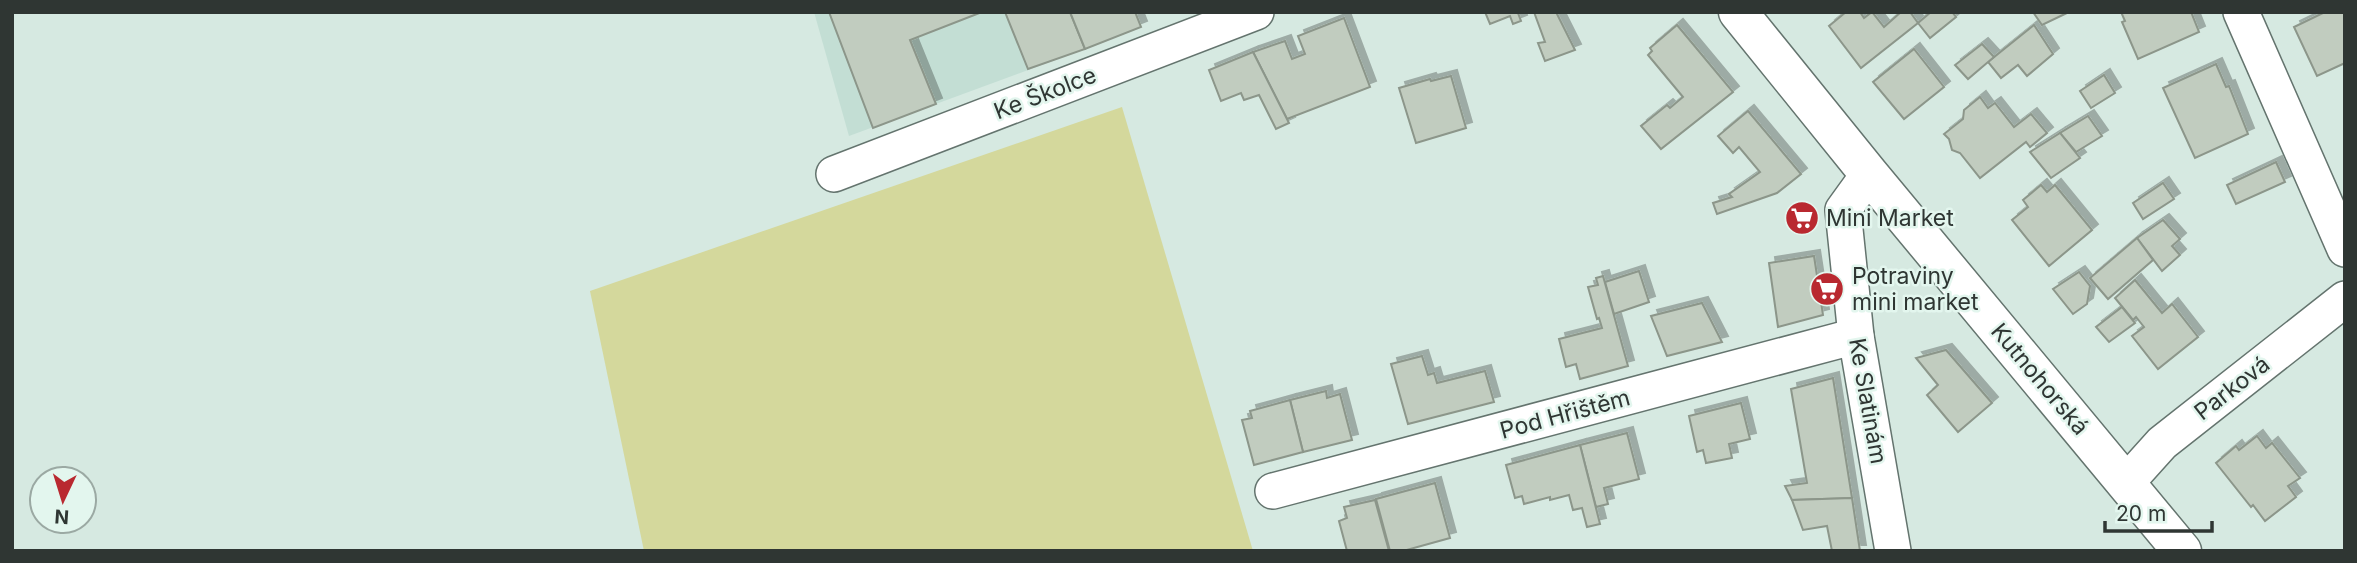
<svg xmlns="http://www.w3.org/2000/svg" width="2357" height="563" viewBox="0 0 2357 563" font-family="Inter,sans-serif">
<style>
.built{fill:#c3ded4}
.green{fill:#d4d89c}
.building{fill:#c1ccbf;stroke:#8c968a;stroke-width:2;filter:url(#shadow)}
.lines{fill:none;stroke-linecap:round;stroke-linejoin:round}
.minor-casing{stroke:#64746e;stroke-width:38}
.major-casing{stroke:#64746e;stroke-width:41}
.minor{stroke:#fff;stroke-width:35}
.major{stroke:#fff;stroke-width:38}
.labels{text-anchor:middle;stroke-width:5;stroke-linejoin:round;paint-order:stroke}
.street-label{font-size:23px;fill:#2f3633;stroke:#e3f6ee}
.poi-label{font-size:23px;fill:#2f3633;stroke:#e3f6ee;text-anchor:start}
</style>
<defs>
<filter id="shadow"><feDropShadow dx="6" dy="-6" stdDeviation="0" flood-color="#0004"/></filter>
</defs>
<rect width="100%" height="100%" fill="#d6e9e1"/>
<!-- built -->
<polygon class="built" points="814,12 1071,12 1085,49 849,136"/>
<!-- green -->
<polygon class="green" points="1122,107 1253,551 644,551 590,291"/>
<!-- building -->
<g class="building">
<polygon points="829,12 982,12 910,40 936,104 873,128"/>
<polygon points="1005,12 1070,12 1085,49 1028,69"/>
<polygon points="1070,12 1135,12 1141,27 1085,49"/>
<polygon points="1485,12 1521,12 1518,13 1521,21 1513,24 1510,16 1490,24"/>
<polygon points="1534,12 1556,12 1575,50 1545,61 1538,43 1545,42"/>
<polygon points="1846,12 1860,12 1864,18 1872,12 1884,27 1901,12 1910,12 1918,23 1861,68 1829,26"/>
<polygon points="1931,12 1952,12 1956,17 1930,38 1918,23"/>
<polygon points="2033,12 2069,12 2042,25"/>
<polygon points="2121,12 2191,12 2199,32 2138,59 2122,22 2125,21"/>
<polygon points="2325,12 2345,12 2345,63 2317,76 2294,27"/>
<polygon points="1344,18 1370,87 1287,119 1253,52 1285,41 1292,59 1305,54 1298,36"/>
<polygon points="1677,25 1733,92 1661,149 1641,126 1667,105 1670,108 1683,97 1648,55 1652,51 1650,48"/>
<polygon points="2034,25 2053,54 2027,76 2018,65 2001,78 1988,62"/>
<polygon points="1982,44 1994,57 1968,79 1955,65"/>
<polygon points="1914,49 1944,87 1904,119 1873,82"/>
<polygon points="1253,52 1289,123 1276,129 1259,95 1244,100 1241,93 1221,101 1209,70"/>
<polygon points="2216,64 2226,87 2229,86 2248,134 2195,158 2163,88"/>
<polygon points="2104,75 2115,93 2091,108 2080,91"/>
<polygon points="1451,76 1466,128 1416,143 1399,88 1430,79 1431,81"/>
<polygon points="1980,97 1988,108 1995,103 2014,127 2031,114 2047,133 2030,147 2026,142 1980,178 1960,153 1952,150 1949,139 1944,134 1963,119 1964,110"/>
<polygon points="1748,111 1801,174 1777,193 1717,214 1713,203 1732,197 1729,194 1760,172 1739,147 1733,153 1718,136"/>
<polygon points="2088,116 2102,136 2076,152 2060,133"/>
<polygon points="2060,133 2080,158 2051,178 2030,152"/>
<polygon points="2276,162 2285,182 2236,204 2227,185"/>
<polygon points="2163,183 2174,199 2143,219 2133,203"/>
<polygon points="2041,185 2047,192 2055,185 2092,230 2049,266 2012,220 2028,207 2023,200"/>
<polygon points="2163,220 2180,239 2172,246 2180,255 2162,271 2137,238"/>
<polygon points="2137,238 2153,260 2108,299 2090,278"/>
<polygon points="1814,256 1823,315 1778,327 1769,263"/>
<polygon points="1639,271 1649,302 1614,314 1605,282"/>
<polygon points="2079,272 2090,286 2087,304 2073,314 2053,289"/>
<polygon points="1603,276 1628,366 1580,379 1576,364 1566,367 1559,339 1602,328 1599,318 1597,319 1588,287 1598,285 1596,278"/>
<polygon points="2135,280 2162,313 2172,304 2198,337 2158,369 2132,336 2144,327 2136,317 2133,320 2115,298"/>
<polygon points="1702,303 1722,342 1667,356 1651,316"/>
<polygon points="2122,307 2135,323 2109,342 2096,327"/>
<polygon points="1946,350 1992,403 1958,432 1927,395 1938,385 1916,358"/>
<polygon points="1422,356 1428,375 1434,373 1437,383 1485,371 1494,402 1408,424 1391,364"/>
<polygon points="1833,378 1852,498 1792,500 1785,486 1807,483 1791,389"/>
<polygon points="1326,391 1327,398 1340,394 1352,440 1303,452 1290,400"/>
<polygon points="1290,400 1303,452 1254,465 1242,420 1252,418 1250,411"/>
<polygon points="1741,403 1750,439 1729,444 1732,458 1706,463 1703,450 1697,452 1689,416"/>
<polygon points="1627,433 1639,479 1604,488 1608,504 1596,507 1580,445"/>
<polygon points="2257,436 2266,448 2272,443 2300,478 2288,486 2296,497 2265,521 2253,505 2251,507 2216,463 2236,446 2239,450"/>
<polygon points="1580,445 1600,524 1587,527 1582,508 1573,510 1569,495 1550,500 1550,497 1524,504 1522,496 1515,498 1506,465"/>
<polygon points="1435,483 1450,538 1403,551 1390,551 1376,499"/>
<polygon points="1852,498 1860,551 1832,551 1827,526 1803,530 1792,500"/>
<polygon points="1375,500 1389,551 1347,551 1339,521 1347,518 1344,507"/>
</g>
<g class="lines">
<!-- minor casing -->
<g class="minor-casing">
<g id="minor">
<polyline points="2241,12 2345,249"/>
<polyline points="834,174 1256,12"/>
<polyline points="1869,174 1843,210 1856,336 1893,551"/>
<polyline points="2126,483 2162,443 2345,299"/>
<polyline points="1273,491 1856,336"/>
</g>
</g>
<!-- major casing -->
<g class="major-casing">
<polyline id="major" points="1738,12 1869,174 2182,551"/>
</g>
<!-- minor -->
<use href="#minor" class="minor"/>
<!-- major -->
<use href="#major" class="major"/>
</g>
<!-- icons -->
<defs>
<g id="supermarket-disc" transform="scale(1.75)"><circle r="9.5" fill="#b92930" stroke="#e3f6ee"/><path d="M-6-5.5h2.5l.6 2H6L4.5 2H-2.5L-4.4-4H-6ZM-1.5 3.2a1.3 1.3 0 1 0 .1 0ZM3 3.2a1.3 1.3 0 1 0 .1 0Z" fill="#fff"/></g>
</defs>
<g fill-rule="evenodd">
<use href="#supermarket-disc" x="1802" y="218"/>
<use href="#supermarket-disc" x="1827" y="289"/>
</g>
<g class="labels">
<!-- street labels -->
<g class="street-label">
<text transform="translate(1045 93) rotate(-21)" y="8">Ke Školce</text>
<text transform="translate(2040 379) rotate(50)" y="8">Kutnohorská</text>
<text transform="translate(2232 388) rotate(-38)" y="8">Parková</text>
<text transform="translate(1868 401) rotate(80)" y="8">Ke Slatinám</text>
<text transform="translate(1565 414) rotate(-15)" y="8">Pod Hřištěm</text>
</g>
<!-- poi labels -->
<g class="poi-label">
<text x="1826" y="226">Mini Market</text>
<text x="1852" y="284">Potraviny<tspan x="1852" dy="26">mini market</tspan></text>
</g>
</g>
<!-- border -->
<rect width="2357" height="563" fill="none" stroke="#2f3633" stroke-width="28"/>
<!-- north arrow -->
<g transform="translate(63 500) rotate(184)"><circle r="33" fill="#e3f6ee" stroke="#9ba9a3" stroke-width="2"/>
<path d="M0-5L12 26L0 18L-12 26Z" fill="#b92930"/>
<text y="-10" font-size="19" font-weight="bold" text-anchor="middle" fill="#2f3633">N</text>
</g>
<!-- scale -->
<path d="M2105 521v10h107v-10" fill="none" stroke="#2f3633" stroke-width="3.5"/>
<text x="2116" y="521" font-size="21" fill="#2f3633" stroke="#e3f6ee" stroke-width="5" paint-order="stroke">20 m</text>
</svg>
